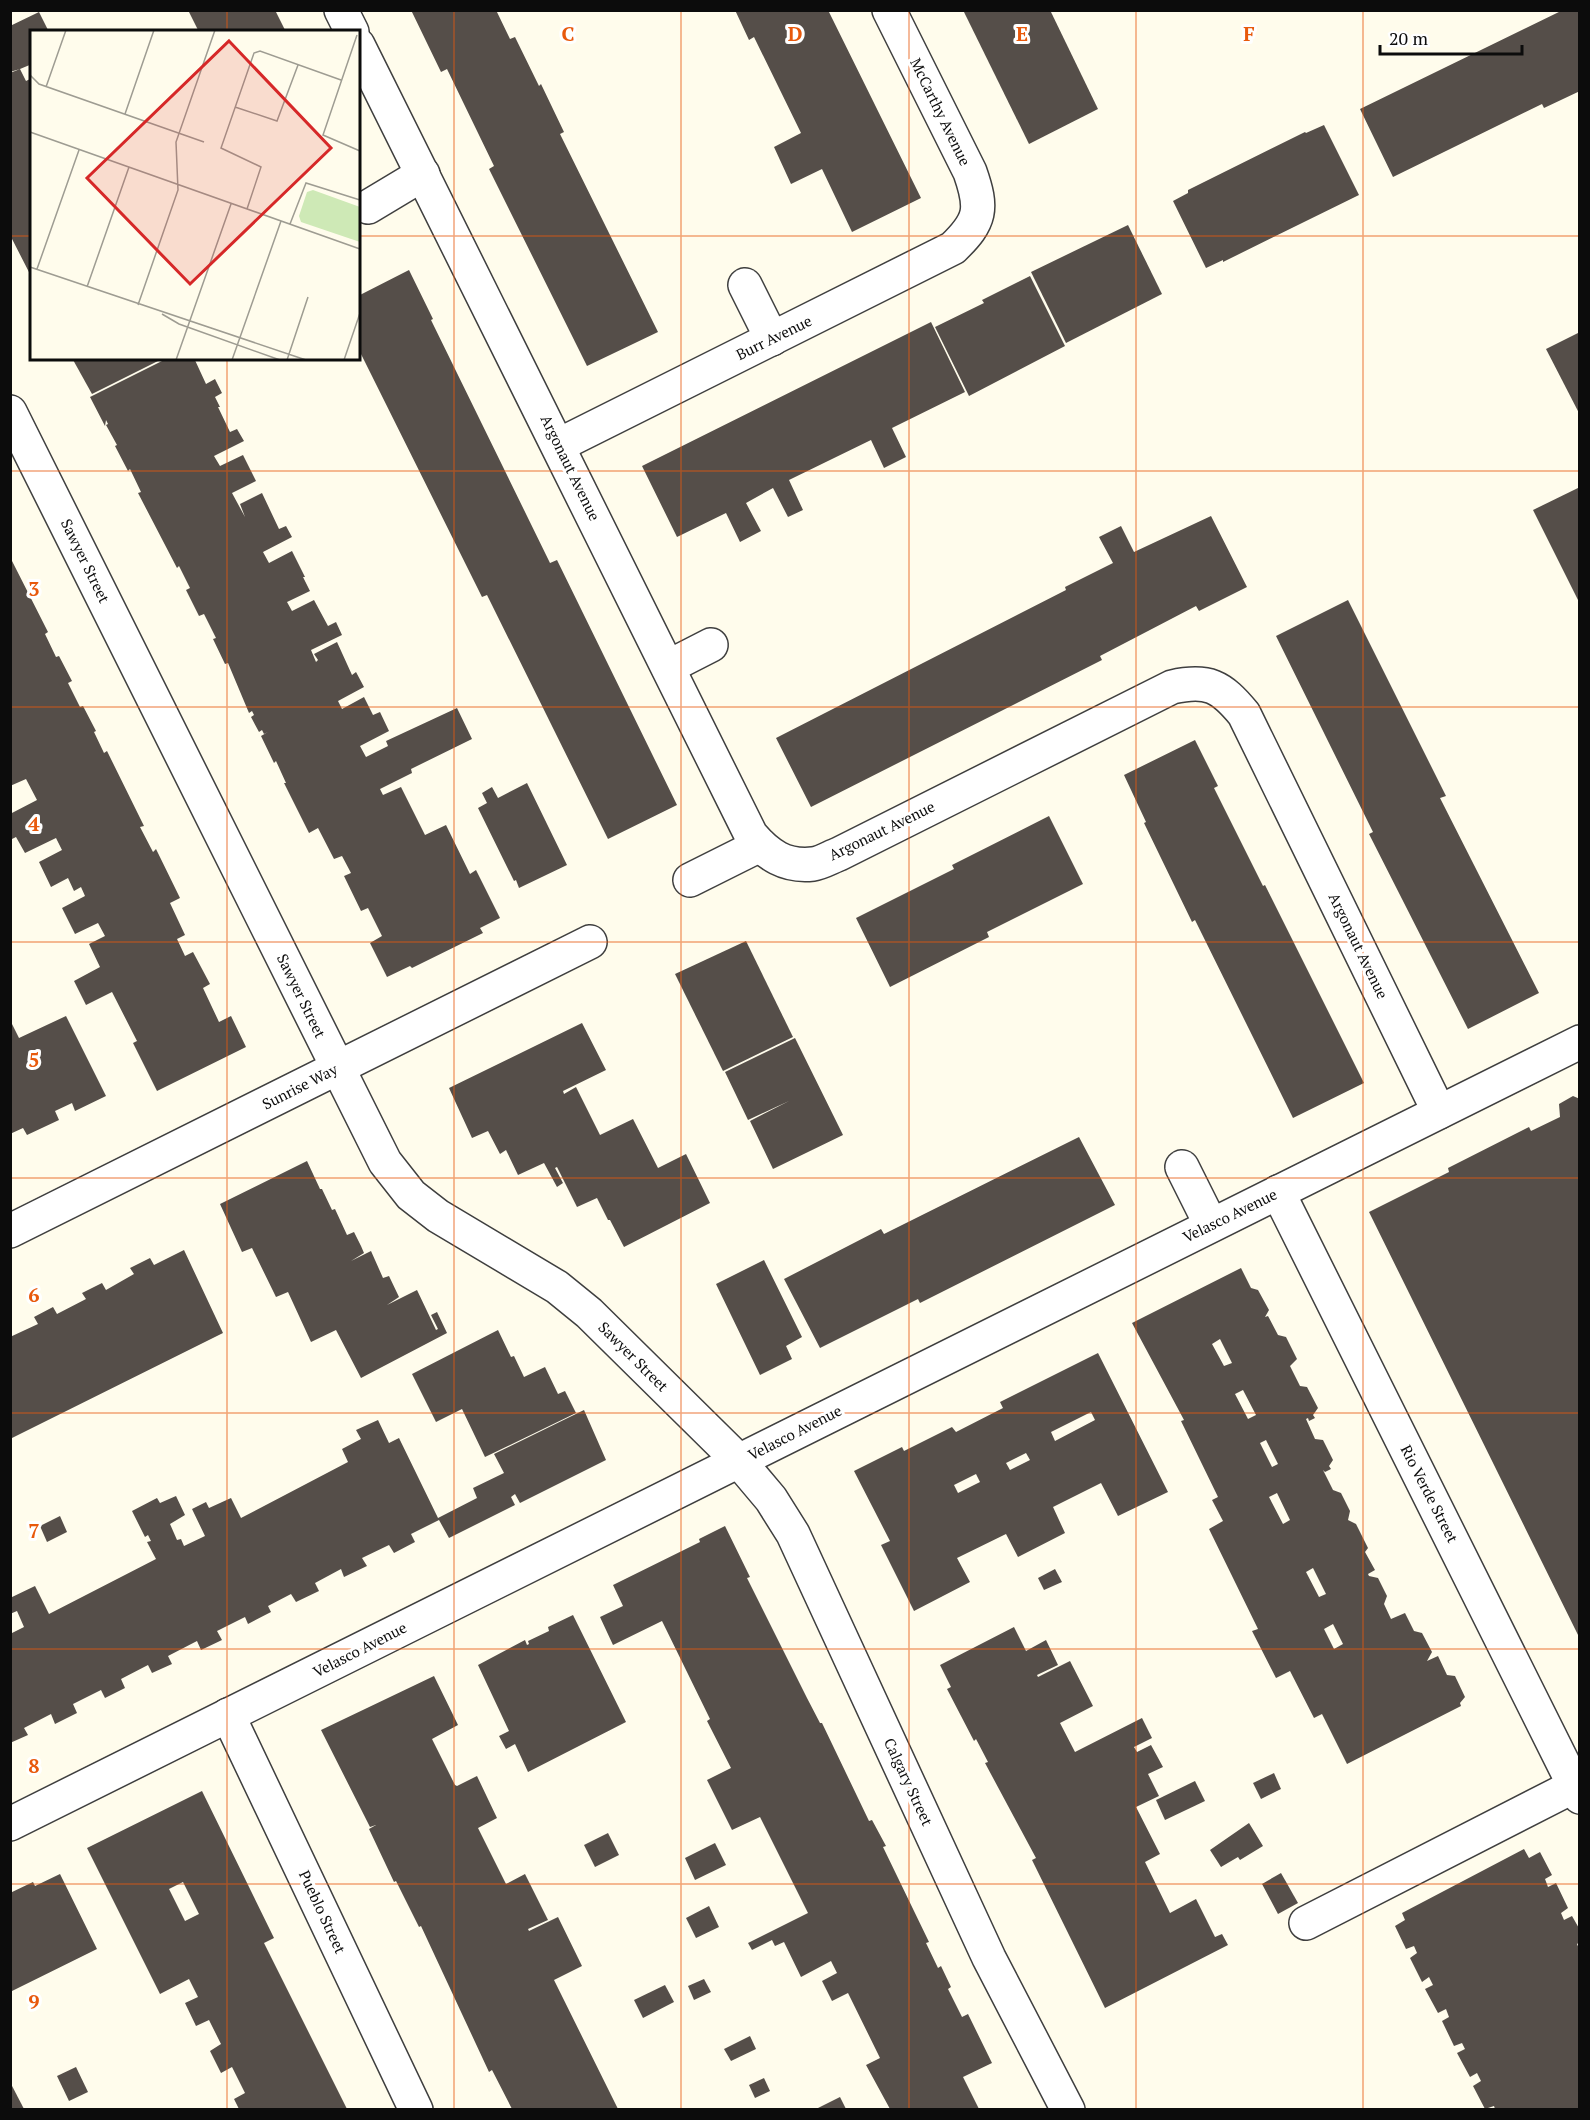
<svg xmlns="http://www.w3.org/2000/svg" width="1590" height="2120" viewBox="0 0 1590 2120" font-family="'PT Serif',serif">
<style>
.building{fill:#554e49;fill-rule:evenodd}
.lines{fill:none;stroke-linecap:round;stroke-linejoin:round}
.minor-casing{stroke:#3f3f3f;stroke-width:36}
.minor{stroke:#fff;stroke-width:33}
.grid{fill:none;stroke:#e8590c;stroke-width:1.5;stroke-opacity:0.55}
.labels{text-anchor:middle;stroke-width:6;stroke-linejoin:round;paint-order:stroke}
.street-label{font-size:15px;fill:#0c0c0c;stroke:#fff}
.inset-road{fill:none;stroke:#9e9c92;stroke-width:1.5}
.view{fill:#d62828;fill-opacity:0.15;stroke:#d62828;stroke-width:3}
.inset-edge{fill:none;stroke:#0c0c0c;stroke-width:3}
.grid-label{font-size:20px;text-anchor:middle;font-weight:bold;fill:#e8590c;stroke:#fff;stroke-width:6;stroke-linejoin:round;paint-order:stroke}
</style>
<rect width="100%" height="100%" fill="#fffcec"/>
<!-- building -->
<g class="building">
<polygon points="188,10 275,10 286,32 199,32"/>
<polygon points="411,10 496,10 510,39 515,37 539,86 541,84 564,132 560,134 658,332 587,366 489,169 494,166 447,69 441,72"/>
<polygon points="735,10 828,10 921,198 852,232 822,169 791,184 774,147 801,133 754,37 749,40"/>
<polygon points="963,10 1050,10 1098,109 1029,144"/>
<polygon points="1563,10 1580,10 1580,91 1544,108 1542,104 1393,177 1360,109"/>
<polygon points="39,12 49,32 32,32 32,64 20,69 26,81 32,78 32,278 10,235 10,73 20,69 10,72 10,26"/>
<polygon points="1324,125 1359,195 1223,262 1223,260 1206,268 1173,201 1188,193 1188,190 1305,132 1306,133"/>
<polygon points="1128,225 1162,294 1066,343 1031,272"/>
<polygon points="409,270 433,319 431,320 550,563 557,560 677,805 608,839 487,595 482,597 358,348 358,296"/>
<polygon points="1030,276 1065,346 969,396 935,327 984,303 982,300"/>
<polygon points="931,322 965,392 892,428 906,457 884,468 871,440 789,480 803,510 788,517 773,488 746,503 761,531 740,542 726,513 677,537 642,466"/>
<polygon points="1580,332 1580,415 1546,349"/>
<polygon points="72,358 164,358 92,394"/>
<polygon points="168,358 194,358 206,384 215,379 222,393 215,397 220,407 218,407 230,432 237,429 244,441 214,456 220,466 243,455 256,481 232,493 245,517 240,504 262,493 279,529 286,526 292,537 263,552 269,563 292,551 305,577 303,577 310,591 287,602 292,611 314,600 328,626 336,622 342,635 311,650 316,662 318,660 314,654 337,642 352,675 356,672 364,687 338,701 342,709 364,697 373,715 380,712 389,731 360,746 366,757 388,746 386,741 457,708 472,739 411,769 412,773 380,789 383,795 401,787 425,835 446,825 470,874 476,870 500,918 480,928 483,933 412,968 410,966 387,977 370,943 382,936 368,908 361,911 344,876 351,873 342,856 334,859 318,828 309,833 284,783 286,783 276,761 274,763 261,736 268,732 264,734 262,730 259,732 251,717 254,715 252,711 249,713 228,663 225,664 213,639 216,638 204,614 199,616 186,590 190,588 179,566 177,568 138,493 141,492 130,469 128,471 115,446 117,445 106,425 108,424 106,420 105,426 90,397"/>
<polygon points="1580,487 1580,604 1533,510"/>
<polygon points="1211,516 1247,587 1199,611 1196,606 1100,656 1102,660 811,807 776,738 1066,590 1065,587 1113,563 1099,537 1121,526 1134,552"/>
<polygon points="10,557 48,632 45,634 56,657 59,656 72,681 68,683 80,707 83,706 96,731 94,732 104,753 107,751 144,826 140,827 153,852 156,849 180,898 170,903 185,935 177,939 185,956 193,952 210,984 203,988 219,1022 231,1016 246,1047 157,1091 133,1043 137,1041 112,992 86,1005 74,981 100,967 89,944 105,936 98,923 75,934 62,908 85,896 81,887 74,891 68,878 51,887 39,862 62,850 56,838 25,853 16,837 10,840 10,814 37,800 26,779 10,786 10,753 12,753 10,749"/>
<polygon points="1348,600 1446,796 1440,798 1539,993 1468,1029 1369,834 1373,832 1276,636"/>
<polygon points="1195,740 1218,786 1214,788 1263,886 1265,885 1364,1083 1293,1118 1195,920 1192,922 1144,823 1146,822 1124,775"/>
<polygon points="527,783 567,865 519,888 516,880 514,881 478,808 487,803 482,793 492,787 498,798"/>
<polygon points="1049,816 1083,884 987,932 989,937 890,987 856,918 954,869 952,865"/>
<polygon points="746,941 793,1037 723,1071 675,974"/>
<polygon points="66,1016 106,1096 75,1111 72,1103 55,1111 59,1120 27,1135 23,1128 10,1134 10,1020 19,1038"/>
<polygon points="582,1023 606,1070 563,1091 564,1094 576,1087 600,1135 633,1119 658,1168 686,1154 710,1203 624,1247 610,1220 608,1220 597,1198 577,1207 557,1167 555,1168 563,1183 557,1187 544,1163 518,1175 506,1150 500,1154 488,1131 472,1138 449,1088"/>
<polygon points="795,1038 843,1135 773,1169 750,1121 789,1101 748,1120 725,1072"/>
<polygon points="1573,1096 1580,1099 1580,1639 1369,1212 1449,1172 1448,1168 1529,1127 1531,1131 1560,1117 1559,1104"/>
<polygon points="1079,1137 1115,1205 920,1303 918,1299 820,1348 784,1279 881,1229 884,1234"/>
<polygon points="307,1161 320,1189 322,1189 332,1210 335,1209 347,1235 354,1232 361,1246 364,1253 351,1261 371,1251 383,1278 389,1276 399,1297 387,1305 417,1290 436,1330 438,1329 431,1315 437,1312 447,1333 361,1378 336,1330 311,1342 288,1292 276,1297 252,1248 242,1252 220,1204"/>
<polygon points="184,1250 223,1333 10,1439 10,1337 38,1324 34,1317 53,1307 57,1314 86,1299 82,1293 102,1283 106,1290 134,1274 130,1268 150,1258 154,1265"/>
<polygon points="764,1260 802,1337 786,1346 792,1359 760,1375 716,1284"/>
<path d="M 1241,1268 L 1251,1288 L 1258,1290 L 1269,1310 L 1265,1317 L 1268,1316 L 1278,1335 L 1286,1337 L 1297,1359 L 1290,1366 L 1300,1386 L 1307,1387 L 1318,1408 L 1313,1415 L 1315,1418 L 1309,1421 L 1308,1418 L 1306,1419 L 1315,1439 L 1323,1440 L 1333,1460 L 1329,1466 L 1331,1469 L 1325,1472 L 1323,1470 L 1333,1490 L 1341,1493 L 1350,1511 L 1348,1520 L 1356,1524 L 1368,1548 L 1365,1552 L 1375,1570 L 1368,1574 L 1369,1576 L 1378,1578 L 1387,1596 L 1384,1604 L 1391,1619 L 1405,1613 L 1414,1631 L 1422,1633 L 1432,1652 L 1427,1661 L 1438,1656 L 1447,1675 L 1455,1676 L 1465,1697 L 1460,1703 L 1461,1706 L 1347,1764 L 1322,1714 L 1314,1718 L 1290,1671 L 1276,1678 L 1252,1631 L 1258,1629 L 1209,1529 L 1223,1521 L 1212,1500 L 1218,1497 L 1181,1421 L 1184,1420 L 1132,1323 ZM 1220,1339 L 1232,1363 L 1224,1366 L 1212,1344 ZM 1243,1390 L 1256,1415 L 1248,1419 L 1235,1394 ZM 1266,1440 L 1278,1464 L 1272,1467 L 1260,1443 ZM 1277,1493 L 1290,1520 L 1283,1524 L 1269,1497 ZM 1313,1568 L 1326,1594 L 1319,1597 L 1306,1572 ZM 1333,1624 L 1343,1644 L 1334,1649 L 1324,1629 Z"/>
<polygon points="498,1330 511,1357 514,1356 524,1377 545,1367 558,1394 565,1391 576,1413 485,1457 462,1409 436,1422 412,1374"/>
<path d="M 1098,1353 L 1168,1492 L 1118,1516 L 1101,1483 L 1053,1507 L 1065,1533 L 1018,1557 L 1006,1534 L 957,1558 L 970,1582 L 914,1611 L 881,1545 L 890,1541 L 854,1471 L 902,1447 L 904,1451 L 952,1427 L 956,1432 L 1003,1408 L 1000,1402 ZM 1091,1412 L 1095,1420 L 1055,1441 L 1051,1432 ZM 1026,1453 L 1030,1460 L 1010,1470 L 1006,1463 ZM 976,1474 L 980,1482 L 958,1493 L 954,1485 Z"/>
<polygon points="584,1410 606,1460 520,1503 515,1494 511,1497 515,1505 449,1538 439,1520 411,1534 415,1542 394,1553 389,1545 362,1558 367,1566 344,1577 341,1569 315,1583 319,1591 296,1602 291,1594 268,1606 271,1612 248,1624 245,1617 217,1631 222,1640 201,1650 197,1641 168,1656 172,1664 152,1673 148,1665 121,1679 125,1688 105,1698 101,1690 73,1704 77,1713 55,1724 51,1714 24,1728 28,1735 10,1743 10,1634 24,1627 17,1611 10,1614 10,1598 35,1586 49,1614 156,1559 147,1542 151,1541 148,1535 145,1537 132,1511 157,1498 160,1503 176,1496 185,1515 170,1524 177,1540 181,1539 184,1546 205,1536 192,1509 206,1502 209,1508 231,1498 241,1518 348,1462 342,1449 361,1439 356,1430 378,1420 389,1443 399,1438 438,1518 477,1498 473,1488 504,1473 494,1454"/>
<polygon points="60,1516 67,1532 47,1542 40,1526"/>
<polygon points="725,1526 750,1577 747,1578 807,1698 820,1723 822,1723 869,1821 872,1820 886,1846 883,1847 929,1942 926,1943 938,1968 941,1966 951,1987 948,1989 962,2017 968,2014 992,2063 963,2077 979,2109 890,2109 866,2065 880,2058 848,1993 832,2001 822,1981 837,1973 831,1961 801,1977 784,1942 775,1946 772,1940 752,1950 748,1943 808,1913 760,1817 732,1830 707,1780 731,1768 707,1721 710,1719 662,1621 613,1645 600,1617 623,1606 613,1585 700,1542 699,1539"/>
<polygon points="1055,1569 1062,1582 1044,1590 1038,1578"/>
<polygon points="573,1615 626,1722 528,1772 515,1744 506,1749 499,1736 509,1731 478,1665 525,1640 527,1645 529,1644 528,1641 549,1631 548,1627"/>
<polygon points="1014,1627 1026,1651 1046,1640 1058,1665 1037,1675 1038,1677 1070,1661 1093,1706 1060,1723 1075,1752 1142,1718 1152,1738 1134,1747 1137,1752 1151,1745 1163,1767 1148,1774 1159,1796 1136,1807 1160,1854 1145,1862 1170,1913 1196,1899 1215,1937 1222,1934 1228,1945 1105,2008 1032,1860 1036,1858 985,1763 988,1762 976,1739 974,1741 947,1689 951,1687 940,1665"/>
<polygon points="434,1676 458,1725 432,1739 455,1785 457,1786 477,1776 497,1818 478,1828 506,1884 525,1874 548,1920 528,1929 529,1931 558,1917 582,1966 554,1980 618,2109 512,2109 492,2070 489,2072 421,1926 419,1927 396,1881 394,1882 369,1829 376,1825 370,1827 321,1730"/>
<polygon points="1274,1773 1281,1789 1261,1799 1253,1783"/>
<polygon points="1195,1781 1205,1801 1165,1820 1156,1800"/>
<path d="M 202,1791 L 274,1938 L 264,1943 L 347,2109 L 239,2109 L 234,2099 L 245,2093 L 232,2067 L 221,2073 L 210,2051 L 221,2044 L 209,2020 L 196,2026 L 185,2003 L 198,1997 L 189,1979 L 160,1994 L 87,1848 ZM 183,1882 L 199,1914 L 185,1921 L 169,1889 Z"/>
<polygon points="1249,1823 1263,1846 1240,1860 1238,1857 1221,1867 1210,1850"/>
<polygon points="608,1833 619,1855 595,1867 584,1845"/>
<polygon points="715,1843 726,1865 695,1880 685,1858"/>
<polygon points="1524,1849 1529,1858 1540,1852 1552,1875 1545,1879 1548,1887 1556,1883 1568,1908 1561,1913 1564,1920 1572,1916 1580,1930 1580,1942 1577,1944 1580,1951 1580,2109 1495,2109 1494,2106 1485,2109 1473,2086 1481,2081 1477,2073 1470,2077 1457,2053 1465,2049 1462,2043 1454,2046 1442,2021 1449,2017 1446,2009 1438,2013 1425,1989 1433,1985 1429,1977 1422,1982 1410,1958 1417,1953 1414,1946 1406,1949 1395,1926 1405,1920 1402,1913"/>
<polygon points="1281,1873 1298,1903 1278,1914 1262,1884"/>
<polygon points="60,1874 97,1949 10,1992 10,1893 33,1882 35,1886"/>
<polygon points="709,1906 719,1927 696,1938 686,1918"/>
<polygon points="704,1979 711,1992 694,2000 688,1986"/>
<polygon points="665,1985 674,2002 643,2018 634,2000"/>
<polygon points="750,2036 756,2049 731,2061 724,2049"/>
<polygon points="76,2067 88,2092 69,2101 57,2076"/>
<polygon points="764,2078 770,2091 755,2098 749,2085"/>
<polygon points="10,2082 24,2109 10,2109"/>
<polygon points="840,2097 846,2109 816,2109"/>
</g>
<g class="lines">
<!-- minor casing -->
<g class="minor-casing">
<g id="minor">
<polyline points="341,10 352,32"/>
<path d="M 358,45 L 751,835 C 768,855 785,867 813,864 C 821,863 831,857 839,854 L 1172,687 C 1208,679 1221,686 1244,714 L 1439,1112"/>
<polyline points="368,207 423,174"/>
<polyline points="745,285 772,339"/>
<polyline points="10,412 385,1162 411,1195 438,1216 557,1287 589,1313 739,1461 771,1499 793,1534 989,1958 1068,2110"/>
<path d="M 559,445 L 953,248 C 981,221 983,209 970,172 L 889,10"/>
<polyline points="668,667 711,645"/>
<polyline points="690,880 760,845"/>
<polyline points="1182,1167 1211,1225"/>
<polyline points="1278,1192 1580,1797"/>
<polyline points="10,1231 590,942"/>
<polyline points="228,1715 416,2110"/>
<polyline points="10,1824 1580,1042"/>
<polyline points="1306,1923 1574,1786"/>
</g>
</g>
<!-- minor -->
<use href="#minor" class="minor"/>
</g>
<!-- grid -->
<path class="grid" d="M 227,10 L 227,32M 454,10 L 454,2110M 681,10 L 681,2110M 909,10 L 909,2110M 1136,10 L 1136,2110M 1363,10 L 1363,2110M 10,236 L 32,236M 358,236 L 1580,236M 227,358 L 227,2110M 10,471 L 1580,471M 10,707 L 1580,707M 10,942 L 1580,942M 10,1178 L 1580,1178M 10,1413 L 1580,1413M 10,1649 L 1580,1649M 10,1884 L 1580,1884"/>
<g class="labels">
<!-- street labels -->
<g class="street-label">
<text transform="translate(940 112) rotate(64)" y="5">McCarthy Avenue</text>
<text transform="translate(774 338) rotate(-26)" y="5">Burr Avenue</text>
<text transform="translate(570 468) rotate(64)" y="5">Argonaut Avenue</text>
<text transform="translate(85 561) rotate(64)" y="5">Sawyer Street</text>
<text transform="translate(882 831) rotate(-26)" y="5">Argonaut Avenue</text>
<text transform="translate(1358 946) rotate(64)" y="5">Argonaut Avenue</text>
<text transform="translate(301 996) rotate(64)" y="5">Sawyer Street</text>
<text transform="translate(300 1087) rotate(-27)" y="5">Sunrise Way</text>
<text transform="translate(1230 1216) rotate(-26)" y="5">Velasco Avenue</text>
<text transform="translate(633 1357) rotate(45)" y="5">Sawyer Street</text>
<text transform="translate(795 1433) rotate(-27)" y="5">Velasco Avenue</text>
<text transform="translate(1429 1494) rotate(63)" y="5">Rio Verde Street</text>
<text transform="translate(360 1650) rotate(-27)" y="5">Velasco Avenue</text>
<text transform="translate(908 1782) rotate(65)" y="5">Calgary Street</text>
<text transform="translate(322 1912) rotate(65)" y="5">Pueblo Street</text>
</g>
</g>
<!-- overview -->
<g transform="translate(30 30)">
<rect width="330" height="330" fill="#fffcec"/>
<path d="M 283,160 L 330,177 L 330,212 L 271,192 L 269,186 L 277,162 Z" fill="#cee9b6"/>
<path class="inset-road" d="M 327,5 L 293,105 L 330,121M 0,45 L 9,54 L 174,112M 16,57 L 36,0M 205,77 L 247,91 L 268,35M 95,84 L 124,0M 0,102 L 330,219M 217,179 L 231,137 L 191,118 L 224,23 L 230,21 L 311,50M 260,194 L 276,153 L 330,170M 0,237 L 276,330M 7,239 L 49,120M 57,257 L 99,137M 108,275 L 148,160 L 146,112 L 185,0M 132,284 L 149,294 L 250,330M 146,330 L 201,174M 202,330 L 251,191M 257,330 L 278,267M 314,330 L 330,283"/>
<path class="view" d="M 199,11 L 301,118 L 160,254 L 57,148 Z"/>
<rect width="330" height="330" class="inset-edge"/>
</g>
<g class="grid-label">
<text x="568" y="41">C</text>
<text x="795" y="41">D</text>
<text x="1022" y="41">E</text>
<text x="1249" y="41">F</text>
<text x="34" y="596">3</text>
<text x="34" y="831">4</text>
<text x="34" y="1067">5</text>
<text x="34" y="1302">6</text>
<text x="34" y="1538">7</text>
<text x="34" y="1773">8</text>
<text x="34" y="2009">9</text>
</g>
<!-- border -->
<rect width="1590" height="2120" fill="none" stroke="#0c0c0c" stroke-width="24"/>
<!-- scale -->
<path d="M1380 45v9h142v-9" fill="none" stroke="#0c0c0c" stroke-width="3"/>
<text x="1389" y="45" font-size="18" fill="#0c0c0c" stroke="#ffffff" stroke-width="4.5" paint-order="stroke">20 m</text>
</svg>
